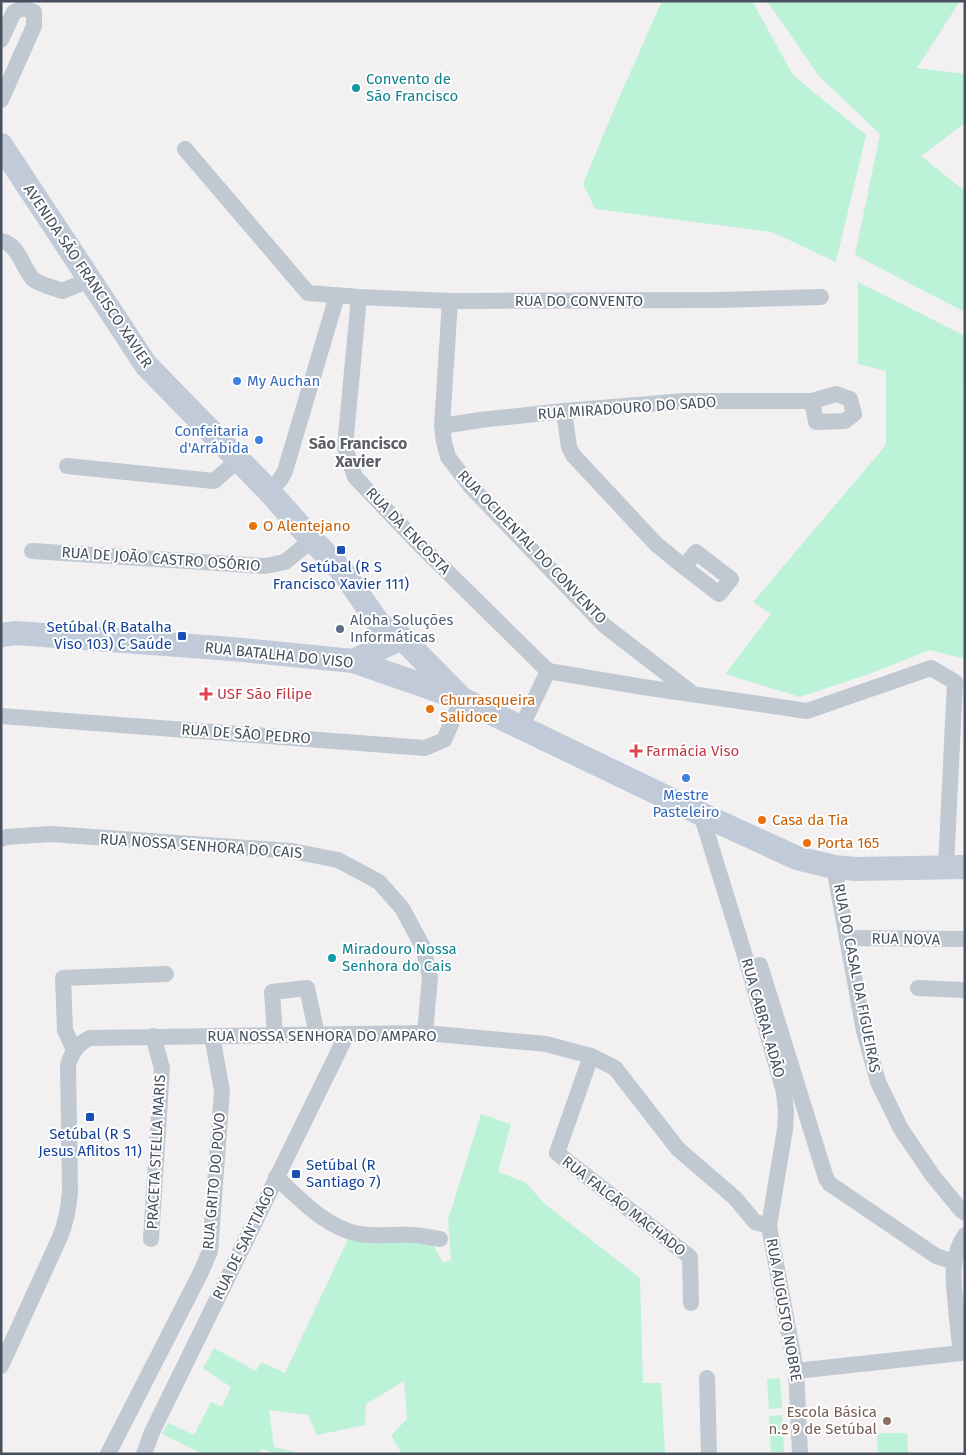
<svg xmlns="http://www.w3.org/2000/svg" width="966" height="1455" viewBox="0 0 966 1455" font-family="'Fira Sans',sans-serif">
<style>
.green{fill:#bcf2d8}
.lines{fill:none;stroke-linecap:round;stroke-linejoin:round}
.street{stroke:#c0c8d2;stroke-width:16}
.secondary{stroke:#c1cad9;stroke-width:24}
.culture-dot{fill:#0f9aa8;stroke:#fff;stroke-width:2}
.shop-dot{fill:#3f7fe0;stroke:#fff;stroke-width:2}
.food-dot{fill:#e8710a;stroke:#fff;stroke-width:2}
.transit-dot{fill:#1a4fb4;stroke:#fff;stroke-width:2}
.service-dot{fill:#5c6f8a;stroke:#fff;stroke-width:2}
.health-dot{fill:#e0444e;stroke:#fff;stroke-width:2}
.education-dot{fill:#8d6e63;stroke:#fff;stroke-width:2}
.labels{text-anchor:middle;stroke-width:4;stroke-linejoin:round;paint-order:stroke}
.culture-label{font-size:15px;fill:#0d838f;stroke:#fff;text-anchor:start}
.street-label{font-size:15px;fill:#46505e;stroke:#fff}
.shop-label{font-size:15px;fill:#366cbe;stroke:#fff;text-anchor:start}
.food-label{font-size:15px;fill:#c56008;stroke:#fff;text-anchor:start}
.transit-label{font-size:15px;fill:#164399;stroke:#fff}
.service-label{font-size:15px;fill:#4e5e75;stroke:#fff;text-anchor:start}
.health-label{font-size:15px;fill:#be3a42;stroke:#fff;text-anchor:start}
.education-label{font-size:15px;fill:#785e54;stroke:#fff;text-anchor:end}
.neighbourhood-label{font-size:16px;font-weight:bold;fill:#5c5f65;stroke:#fff}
</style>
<rect width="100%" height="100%" fill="#f2f0f0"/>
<!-- green -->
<g class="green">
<polygon points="662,1 752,1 793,75 866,135 836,262 772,232 595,209 583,184 615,107"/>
<polygon points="767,1 960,1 917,68 965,74 965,123 921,156 962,189 965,187 965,312 855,255 880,134 819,76"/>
<polygon points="858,282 965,336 965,388 962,392 965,394 965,659 930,650 869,674 800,697 725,674 771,614 753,602 886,445 886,371 858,364"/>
<polygon points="481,1114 511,1124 498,1172 525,1182 545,1204 640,1278 643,1383 661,1383 665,1454 402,1454 391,1435 407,1419 404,1381 366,1404 365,1425 317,1435 308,1415 269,1410 274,1447 295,1452 294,1454 278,1454 262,1449 258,1454 203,1454 162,1434 168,1423 194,1435 211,1402 222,1407 231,1387 203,1368 214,1348 256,1371 261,1362 285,1373 349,1237 432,1243 443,1263 451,1260 448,1220"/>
<polygon points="780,1378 782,1408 769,1409 767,1379"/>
<polygon points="782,1415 784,1452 771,1452 769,1416"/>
<polygon points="877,1433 907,1433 908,1454 878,1454"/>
</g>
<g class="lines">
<!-- street -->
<g class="street">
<polyline points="1,40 14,12 23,8 34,12 34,26 1,100"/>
<polyline points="185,149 308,293 359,297 450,301 717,300 821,297"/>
<path d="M 1,241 C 18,243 23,269 33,279 C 38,284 55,288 62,291 L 90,280"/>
<polyline points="359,297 345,447 355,477 420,545 548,671"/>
<polyline points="450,301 442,426 444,442 448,457 471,487 605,626 692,693"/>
<polyline points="564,411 569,447 573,455 656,544 684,567 696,552 731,579 719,594 684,567"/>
<polyline points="442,426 480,420 564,411 685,401 812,401 836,394 850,399 854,414 845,421 816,422 812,401"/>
<polyline points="67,466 214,481 238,460"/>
<polyline points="268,490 280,480 285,471 337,296"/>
<polyline points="32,551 265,566 285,562 312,540"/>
<polyline points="1,716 425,748 444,740 462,699"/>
<polyline points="521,728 548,671 643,687 807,711 931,668 955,682 946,867"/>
<polyline points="701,814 749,969 784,1092 786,1112 785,1129 769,1226 796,1371 800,1454"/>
<polyline points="1,839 6,837 51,834 292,851 338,860 379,882 402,908 423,947 430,977 425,1033"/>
<polyline points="834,867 864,1031 878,1082 901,1129 933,1176 961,1210 965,1213"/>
<polyline points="847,938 965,939"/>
<polyline points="749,969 760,965 826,1178 830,1184 936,1256 954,1262"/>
<polyline points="918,988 965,990"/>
<polyline points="275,1035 272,992 307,988 317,1035"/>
<polyline points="74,1050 65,1030 63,978 166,974"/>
<polyline points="591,1056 557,1153 690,1257 691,1303"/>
<path d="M 276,1177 C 300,1199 325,1227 359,1234 C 376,1237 396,1234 413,1235 C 422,1235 432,1238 440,1239"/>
<polyline points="151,1239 162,1068 153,1036"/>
<path d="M 1,1366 L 60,1237 C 66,1222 69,1207 70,1191 L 68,1065 C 72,1052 77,1044 90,1038 L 425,1033 L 546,1044 L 591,1056 L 615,1068 L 678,1149 L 735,1198 L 755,1222 L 769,1226"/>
<path d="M 796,1371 L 961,1353 C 959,1337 957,1322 956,1306 C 953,1281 950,1257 965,1235"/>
<polyline points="707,1378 709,1454"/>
<polyline points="108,1454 201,1272 210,1251 222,1091 212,1036"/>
<polyline points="144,1454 152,1432 347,1034"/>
</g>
<!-- secondary -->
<g class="secondary">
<polyline points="1,145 146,365 268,490 312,540 331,559 346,576 379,624 402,638 459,696"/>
<polyline points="1,635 16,633 232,649 353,661 462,699 701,814 797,858 834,867 856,869 965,867"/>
<polyline points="353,661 402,638"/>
</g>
</g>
<!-- markers -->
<g class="culture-dot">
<circle cx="356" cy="88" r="5"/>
<circle cx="332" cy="958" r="5"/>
</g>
<g class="shop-dot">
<circle cx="237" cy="381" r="5"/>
<circle cx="259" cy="440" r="5"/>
<circle cx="686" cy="778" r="5"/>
</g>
<g class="food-dot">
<circle cx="253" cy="526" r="5"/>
<circle cx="430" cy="709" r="5"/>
<circle cx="762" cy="820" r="5"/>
<circle cx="807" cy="843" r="5"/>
</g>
<g class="transit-dot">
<rect x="336" y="545" width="10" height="10" rx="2.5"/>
<rect x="177" y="631" width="10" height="10" rx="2.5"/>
<rect x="85" y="1112" width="10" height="10" rx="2.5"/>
<rect x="291" y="1169" width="10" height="10" rx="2.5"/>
</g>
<circle class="service-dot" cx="340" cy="629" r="5"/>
<g class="health-dot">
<path d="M203.5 686.5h5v5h5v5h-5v5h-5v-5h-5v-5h5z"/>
<path d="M633.5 743.5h5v5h5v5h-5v5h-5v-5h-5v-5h5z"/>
</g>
<circle class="education-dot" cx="887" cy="1421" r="5"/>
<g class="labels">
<!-- culture labels -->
<g class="culture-label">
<text x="366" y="84">Convento de<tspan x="366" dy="17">São Francisco</tspan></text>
<text x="342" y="954">Miradouro Nossa<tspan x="342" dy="17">Senhora do Cais</tspan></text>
</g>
<!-- street labels -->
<g class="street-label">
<text transform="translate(88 276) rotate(56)" y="5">AVENIDA SÃO FRANCISCO XAVIER</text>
<text x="579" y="306">RUA DO CONVENTO</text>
<text transform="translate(627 408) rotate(-4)" y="5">RUA MIRADOURO DO SADO</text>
<text transform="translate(408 531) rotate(46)" y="5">RUA DA ENCOSTA</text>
<text transform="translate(532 547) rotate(46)" y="5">RUA OCIDENTAL DO CONVENTO</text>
<text transform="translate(161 559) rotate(4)" y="5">RUA DE JOÃO CASTRO OSÓRIO</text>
<text transform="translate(279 655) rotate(6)" y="5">RUA BATALHA DO VISO</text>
<text transform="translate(246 734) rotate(4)" y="5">RUA DE SÃO PEDRO</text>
<text transform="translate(201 846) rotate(4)" y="5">RUA NOSSA SENHORA DO CAIS</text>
<text transform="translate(906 939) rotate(1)" y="5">RUA NOVA</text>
<text transform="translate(857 978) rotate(79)" y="5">RUA DO CASAL DA FIGUEIRAS</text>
<text transform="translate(763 1018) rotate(74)" y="5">RUA CABRAL ADÃO</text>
<text x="322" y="1041">RUA NOSSA SENHORA DO AMPARO</text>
<text transform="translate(156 1152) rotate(-87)" y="5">PRACETA STELLA MARIS</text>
<text transform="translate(214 1181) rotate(-85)" y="5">RUA GRITO DO POVO</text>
<text transform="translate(624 1206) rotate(38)" y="5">RUA FALCÃO MACHADO</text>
<text transform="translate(244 1243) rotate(-64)" y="5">RUA DE SAN'TIAGO</text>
<text transform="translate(784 1310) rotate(80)" y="5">RUA AUGUSTO NOBRE</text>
</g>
<!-- shop labels -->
<g class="shop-label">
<text x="247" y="386">My Auchan</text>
<text x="249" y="436" text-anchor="end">Confeitaria<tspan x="249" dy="17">d'Arrábida</tspan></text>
<text x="686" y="800" text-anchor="middle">Mestre<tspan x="686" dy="17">Pasteleiro</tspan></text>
</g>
<!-- food labels -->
<g class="food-label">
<text x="263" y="531">O Alentejano</text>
<text x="440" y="705">Churrasqueira<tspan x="440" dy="17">Salidoce</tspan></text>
<text x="772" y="825">Casa da Tia</text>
<text x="817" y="848">Porta 165</text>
</g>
<!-- transit labels -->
<g class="transit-label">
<text x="341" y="572">Setúbal (R S<tspan x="341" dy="17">Francisco Xavier 111)</tspan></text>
<text x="172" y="632" text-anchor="end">Setúbal (R Batalha<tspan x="172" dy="17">Viso 103) C Saúde</tspan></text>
<text x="90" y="1139">Setúbal (R S<tspan x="90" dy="17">Jesus Aflitos 11)</tspan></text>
<text x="306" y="1170" text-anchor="start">Setúbal (R<tspan x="306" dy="17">Santiago 7)</tspan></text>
</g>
<!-- service labels -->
<g class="service-label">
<text x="350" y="625">Aloha Soluções<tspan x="350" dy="17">Informáticas</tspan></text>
</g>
<!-- health labels -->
<g class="health-label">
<text x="217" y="699">USF São Filipe</text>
<text x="646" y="756">Farmácia Viso</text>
</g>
<!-- education labels -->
<g class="education-label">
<text x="877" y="1417">Escola Básica<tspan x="877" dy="17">n.º 9 de Setúbal</tspan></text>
</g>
<!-- neighbourhood labels -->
<g class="neighbourhood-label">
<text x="358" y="449">São Francisco<tspan x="358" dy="18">Xavier</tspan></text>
</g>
</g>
<!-- border -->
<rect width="966" height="1455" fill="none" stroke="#46505e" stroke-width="5"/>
</svg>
